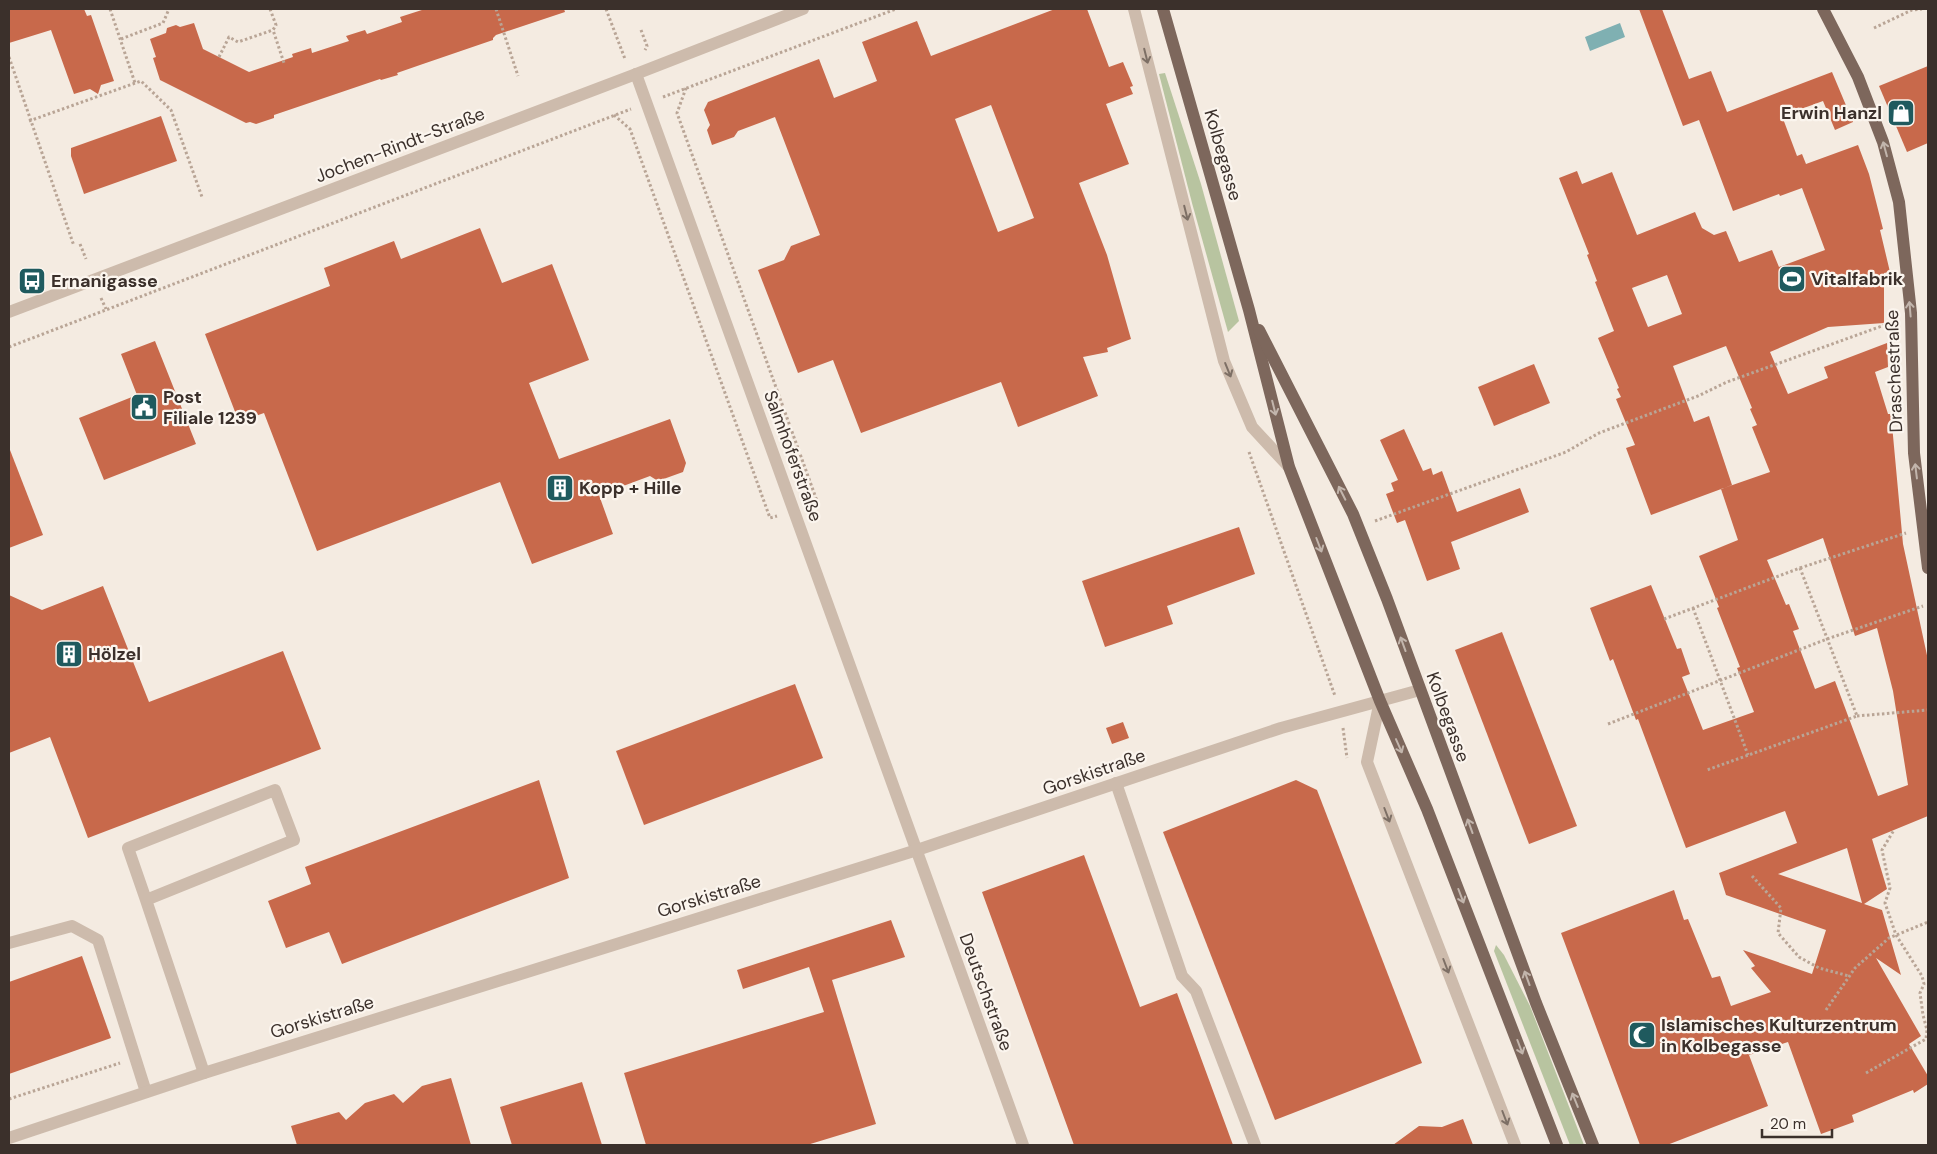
<svg xmlns="http://www.w3.org/2000/svg" width="1937" height="1154" viewBox="0 0 1937 1154" font-family="'DM Sans',sans-serif">
<style>
.green{fill:#b8c4a0}
.water{fill:#7fb0b2}
.building{fill:#c8694b;fill-rule:evenodd}
.lines{fill:none;stroke-linecap:round;stroke-linejoin:round}
.path{stroke:#b9a596;stroke-width:3;stroke-dasharray:2.5 2.5;stroke-linecap:butt}
.minor{stroke:#cdbbac;stroke-width:12}
.major{stroke:#7d675c;stroke-width:12}
.oneway{stroke:#7d6f65}
.oneway2{stroke:#c2b5ac}
.labels{text-anchor:middle;stroke-width:4.5;stroke-linejoin:round;paint-order:stroke}
.poi-label{font-size:18px;font-weight:bold;fill:#3b302b;stroke:#fbf5ee;text-anchor:start}
.street-label{font-size:18px;fill:#3b302b;stroke:#fbf5ee}
</style>
<rect width="100%" height="100%" fill="#f4ebe1"/>
<!-- green -->
<g class="green">
<polygon points="1165,73 1201,184 1239,321 1228,332 1192,203 1159,74"/>
<polygon points="1496,945 1504,955 1530,1006 1584,1145 1570,1145 1494,951"/>
</g>
<!-- water -->
<polygon class="water" points="1620,23 1625,37 1590,51 1585,37"/>
<!-- building -->
<g class="building">
<polygon points="9,9 84,9 87,16 91,15 114,81 101,85 98,94 90,89 74,94 51,30 9,43"/>
<polygon points="425,9 564,9 565,12 496,35 493,38 493,40 420,65 397,73 398,75 381,80 380,79 274,115 274,118 256,124 250,122 246,123 160,80 153,58 156,57 150,39 166,33 167,28 176,25 180,27 194,23 203,49 249,72 293,57 292,54 311,48 312,53 349,41 346,36 365,30 367,34 402,22 400,17"/>
<path d="M 1055,9 L 1087,9 L 1109,67 L 1123,62 L 1133,86 L 1130,87 L 1133,94 L 1106,104 L 1129,164 L 1079,183 L 1107,255 L 1131,339 L 1107,348 L 1108,352 L 1083,357 L 1098,396 L 1018,427 L 1001,382 L 861,433 L 833,360 L 798,373 L 758,270 L 784,260 L 791,246 L 820,235 L 775,117 L 738,131 L 734,137 L 712,145 L 707,130 L 710,125 L 704,110 L 708,102 L 819,59 L 834,98 L 877,81 L 862,42 L 917,21 L 931,56 ZM 991,105 L 1034,218 L 998,232 L 955,119 Z"/>
<path d="M 1639,9 L 1662,9 L 1689,79 L 1711,71 L 1727,112 L 1832,72 L 1853,122 L 1835,130 L 1823,101 L 1782,116 L 1797,156 L 1802,154 L 1806,164 L 1858,145 L 1869,174 L 1883,229 L 1880,230 L 1890,272 L 1884,273 L 1884,323 L 1828,327 L 1770,352 L 1788,394 L 1828,378 L 1824,367 L 1887,343 L 1888,367 L 1875,372 L 1888,414 L 1891,414 L 1903,544 L 1928,660 L 1928,816 L 1872,839 L 1887,889 L 1864,904 L 1882,910 L 1901,975 L 1876,958 L 1921,1036 L 1909,1044 L 1928,1076 L 1928,1084 L 1914,1093 L 1913,1090 L 1852,1115 L 1854,1122 L 1821,1134 L 1788,1042 L 1749,1055 L 1768,1106 L 1667,1145 L 1640,1145 L 1561,933 L 1674,890 L 1684,920 L 1688,919 L 1712,978 L 1720,976 L 1731,1006 L 1771,992 L 1751,968 L 1755,966 L 1743,950 L 1812,974 L 1826,930 L 1726,895 L 1719,873 L 1797,843 L 1785,811 L 1686,848 L 1638,719 L 1636,720 L 1613,659 L 1610,661 L 1590,608 L 1651,585 L 1677,649 L 1681,648 L 1690,674 L 1682,677 L 1703,730 L 1754,712 L 1737,668 L 1740,667 L 1717,608 L 1719,607 L 1699,556 L 1738,540 L 1721,489 L 1770,472 L 1752,427 L 1757,425 L 1750,409 L 1752,408 L 1726,346 L 1673,366 L 1694,422 L 1709,416 L 1732,485 L 1651,515 L 1626,448 L 1635,445 L 1616,399 L 1621,397 L 1617,389 L 1619,388 L 1598,338 L 1614,331 L 1595,282 L 1597,281 L 1587,255 L 1589,254 L 1559,178 L 1577,171 L 1582,184 L 1612,172 L 1637,235 L 1695,212 L 1702,228 L 1714,235 L 1726,231 L 1739,262 L 1772,250 L 1779,267 L 1825,250 L 1802,188 L 1780,196 L 1779,194 L 1733,211 L 1699,120 L 1683,126 ZM 1667,275 L 1682,314 L 1648,327 L 1632,288 ZM 1823,538 L 1855,636 L 1877,628 L 1893,691 L 1908,785 L 1878,796 L 1835,681 L 1815,689 L 1793,631 L 1799,629 L 1789,604 L 1786,605 L 1767,560 ZM 1847,848 L 1862,903 L 1778,874 Z"/>
<polygon points="1928,66 1928,143 1907,152 1879,86"/>
<polygon points="161,116 177,161 84,194 71,156 71,148"/>
<polygon points="480,228 502,283 552,264 589,360 529,383 559,459 670,419 686,463 683,472 658,481 650,476 599,495 613,534 532,564 500,482 317,551 264,413 239,422 205,334 330,286 324,268 394,241 401,259"/>
<polygon points="155,341 196,444 104,480 79,418 137,395 121,354"/>
<polygon points="1534,364 1550,403 1494,426 1478,387"/>
<polygon points="1404,429 1423,471 1431,468 1433,475 1442,471 1457,512 1520,488 1529,512 1451,542 1460,569 1427,581 1405,520 1397,523 1386,494 1394,491 1391,483 1398,480 1380,440"/>
<polygon points="10,450 43,535 9,548 9,451"/>
<polygon points="1239,527 1255,574 1167,606 1173,624 1105,647 1082,581"/>
<polygon points="103,586 149,702 283,651 321,749 88,838 50,737 9,753 9,595 42,610"/>
<polygon points="1502,632 1577,826 1529,844 1455,650"/>
<polygon points="795,684 823,758 644,825 616,751"/>
<polygon points="1123,722 1129,738 1112,744 1106,728"/>
<polygon points="539,780 569,878 342,964 329,932 286,948 268,901 311,884 305,867"/>
<polygon points="1296,780 1317,790 1422,1063 1275,1120 1163,832"/>
<polygon points="1084,855 1140,1007 1177,993 1233,1145 1074,1145 982,892"/>
<polygon points="891,920 905,957 832,980 876,1124 807,1145 646,1145 624,1073 824,1012 809,967 743,989 737,970"/>
<polygon points="82,956 111,1038 9,1074 9,982"/>
<polygon points="451,1078 471,1145 297,1145 291,1126 339,1112 346,1120 365,1103 394,1094 403,1103 422,1086"/>
<polygon points="582,1082 602,1145 512,1145 500,1107"/>
<polygon points="1463,1119 1473,1145 1393,1145 1419,1126 1442,1127"/>
</g>
<g class="lines">
<!-- path -->
<g class="path">
<polyline points="110,9 135,83"/>
<polyline points="270,9 276,25 273,30 284,63"/>
<polyline points="496,9 518,76"/>
<polyline points="606,9 625,59"/>
<polyline points="1874,28 1912,10 1922,9"/>
<polyline points="641,30 647,46 645,50"/>
<polyline points="121,39 163,23 169,9"/>
<polyline points="9,57 74,246"/>
<polyline points="219,57 229,37 238,42 273,30"/>
<polyline points="686,88 677,113 817,501 808,504"/>
<polyline points="663,97 896,9"/>
<polyline points="614,115 630,129 770,518 777,516"/>
<polyline points="29,121 141,81 171,110 202,197"/>
<polyline points="80,244 86,259"/>
<polyline points="101,298 106,309"/>
<polyline points="9,347 631,109"/>
<polyline points="1249,452 1335,696"/>
<polyline points="1375,521 1566,452 1599,433 1698,396 1727,382 1893,322"/>
<polyline points="1800,568 1906,533"/>
<polyline points="1693,608 1748,755"/>
<polyline points="1664,619 1800,568 1857,716 1707,770"/>
<polyline points="1857,716 1928,710"/>
<polyline points="1608,724 1827,639 1923,606"/>
<polyline points="1343,728 1347,758"/>
<polyline points="1752,876 1781,908 1778,933 1799,957 1819,968 1849,976"/>
<polyline points="1826,1010 1855,968 1889,938 1928,922"/>
<polyline points="1866,1073 1926,1039 1927,1030 1923,1015 1920,993 1924,984 1922,976 1896,935 1885,903 1890,888 1882,850 1894,830"/>
<polyline points="9,1099 120,1063"/>
</g>
<!-- minor -->
<g class="minor">
<polyline points="1134,9 1224,361 1252,427 1289,467"/>
<polyline points="636,74 1023,1145"/>
<polyline points="9,312 636,74 803,9"/>
<polyline points="1380,701 1367,762 1515,1145"/>
<polyline points="1116,783 1182,976 1196,991 1255,1145"/>
<polyline points="146,900 128,848 275,790 294,840 146,900 204,1073"/>
<polyline points="9,943 72,926 98,940 146,1092"/>
<polyline points="9,1138 204,1073 917,850 1281,728 1420,690"/>
</g>
<!-- major -->
<g class="major">
<polyline points="1163,9 1249,310 1289,467 1380,701 1427,809 1557,1145"/>
<polyline points="1823,9 1858,77 1883,142 1899,202 1911,313 1914,453 1928,568"/>
<polyline points="1259,330 1353,514 1387,599 1536,1003 1593,1145"/>
</g>
</g>
<!-- one-way arrows -->
<defs><path id="oneway-shaft" d="M-6 0H5M1.5-3L5.5 0L1.5 3" fill="none" stroke-width="1.6" stroke-linecap="round" stroke-linejoin="round" transform="scale(1.25)"/></defs>
<g class="oneway">
<use href="#oneway-shaft" transform="translate(1146 56) rotate(76)"/>
<use href="#oneway-shaft" transform="translate(1186 213) rotate(76)"/>
<use href="#oneway-shaft" transform="translate(1228 370) rotate(68)"/>
<use href="#oneway-shaft" transform="translate(1387 815) rotate(69)"/>
<use href="#oneway-shaft" transform="translate(1446 966) rotate(69)"/>
<use href="#oneway-shaft" transform="translate(1505 1118) rotate(69)"/>
</g>
<g class="oneway2">
<use href="#oneway-shaft" transform="translate(1885 149) rotate(-105)"/>
<use href="#oneway-shaft" transform="translate(1910 309) rotate(-95)"/>
<use href="#oneway-shaft" transform="translate(1274 408) rotate(76)"/>
<use href="#oneway-shaft" transform="translate(1916 471) rotate(-97)"/>
<use href="#oneway-shaft" transform="translate(1342 493) rotate(-117)"/>
<use href="#oneway-shaft" transform="translate(1319 545) rotate(69)"/>
<use href="#oneway-shaft" transform="translate(1403 644) rotate(-110)"/>
<use href="#oneway-shaft" transform="translate(1399 746) rotate(66)"/>
<use href="#oneway-shaft" transform="translate(1470 826) rotate(-110)"/>
<use href="#oneway-shaft" transform="translate(1461 896) rotate(69)"/>
<use href="#oneway-shaft" transform="translate(1527 978) rotate(-110)"/>
<use href="#oneway-shaft" transform="translate(1520 1047) rotate(69)"/>
<use href="#oneway-shaft" transform="translate(1575 1100) rotate(-112)"/>
</g>
<!-- icons -->
<defs>
<g id="shop-square" transform="scale(1.4375)"><rect x="-9" y="-9" width="18" height="18" rx="4" fill="#1f5a5e" stroke="#fbf5ee"/><path d="M-5-2.5h2.3a2.7 3.5 0 0 1 5.4 0H5L5.5 6h-11ZM-1.5-2.5h3a1.5 2.3 0 0 0-3 0Z" fill="#fff"/></g>
<g id="stadium-square" transform="scale(1.4375)"><rect x="-9" y="-9" width="18" height="18" rx="4" fill="#1f5a5e" stroke="#fbf5ee"/><path d="M0-5a6.5 5 0 1 0 0 10a6.5 5 0 1 0 0-10ZM-3.5-1.8h7v3.6h-7Z" fill="#fff"/></g>
<g id="bus-square" transform="scale(1.4375)"><rect x="-9" y="-9" width="18" height="18" rx="4" fill="#1f5a5e" stroke="#fbf5ee"/><path d="M-5-6H5V4H4V6H2V4H-2V6H-4V4H-5ZM-3.5-4V0h7V-4ZM-3.5 1.2v1.5H-2V1.2ZM2 1.2v1.5H3.5V1.2Z" fill="#fff"/></g>
<g id="civic-square" transform="scale(1.4375)"><rect x="-9" y="-9" width="18" height="18" rx="4" fill="#1f5a5e" stroke="#fbf5ee"/><path d="M-.6-6.5H3V-4.5H.6V-3L4-1V1h2V6H-6V1h2V-1L-.6-3ZM-1.2 2.5V6h2.4V2.5Z" fill="#fff"/></g>
<g id="building-square" transform="scale(1.4375)"><rect x="-9" y="-9" width="18" height="18" rx="4" fill="#1f5a5e" stroke="#fbf5ee"/><path d="M-4-6H4V6H1V3H-1V6H-4ZM-2.5-4.3h1.7v1.8h-1.7ZM.8-4.3h1.7v1.8H.8ZM-2.5-1h1.7V.8h-1.7ZM.8-1h1.7V.8H.8Z" fill="#fff"/></g>
<g id="mosque-square" transform="scale(1.4375)"><rect x="-9" y="-9" width="18" height="18" rx="4" fill="#1f5a5e" stroke="#fbf5ee"/><path d="M3.5-4.9A6 6 0 1 0 3.5 4.9A5 5 0 1 1 3.5-4.9Z" fill="#fff"/></g>
</defs>
<g fill-rule="evenodd">
<use href="#shop-square" x="1901" y="113"/>
<use href="#stadium-square" x="1792" y="279"/>
<use href="#bus-square" x="32" y="281"/>
<use href="#civic-square" x="144" y="407"/>
<use href="#building-square" x="560" y="488"/>
<use href="#building-square" x="69" y="654"/>
<use href="#mosque-square" x="1642" y="1035"/>
</g>
<g class="labels">
<!-- poi labels -->
<g class="poi-label">
<text x="1882" y="119" text-anchor="end">Erwin Hanzl</text>
<text x="1811" y="285">Vitalfabrik</text>
<text x="51" y="287">Ernanigasse</text>
<text x="163" y="403">Post<tspan x="163" dy="21">Filiale 1239</tspan></text>
<text x="579" y="494">Kopp + Hille</text>
<text x="88" y="660">Hölzel</text>
<text x="1661" y="1031">Islamisches Kulturzentrum<tspan x="1661" dy="21">in Kolbegasse</tspan></text>
</g>
<!-- street labels -->
<g class="street-label">
<text transform="translate(400 145) rotate(-21)" y="6">Jochen-Rindt-Straße</text>
<text transform="translate(1223 155) rotate(74)" y="6">Kolbegasse</text>
<text transform="translate(1894 371) rotate(-92)" y="6">Draschestraße</text>
<text transform="translate(793 456) rotate(70)" y="6">Salmhoferstraße</text>
<text transform="translate(1448 717) rotate(70)" y="6">Kolbegasse</text>
<text transform="translate(1094 772) rotate(-19)" y="6">Gorskistraße</text>
<text transform="translate(709 896) rotate(-17)" y="6">Gorskistraße</text>
<text transform="translate(986 992) rotate(70)" y="6">Deutschstraße</text>
<text transform="translate(322 1017) rotate(-17)" y="6">Gorskistraße</text>
</g>
</g>
<!-- border -->
<rect width="1937" height="1154" fill="none" stroke="#3b302b" stroke-width="20"/>
<!-- scale -->
<path d="M1762 1129v8h70v-8" fill="none" stroke="#3b302b" stroke-width="2.5"/>
<text x="1770" y="1129" font-size="15" fill="#3b302b" stroke="#fbf5ee" stroke-width="4" paint-order="stroke">20 m</text>
</svg>
